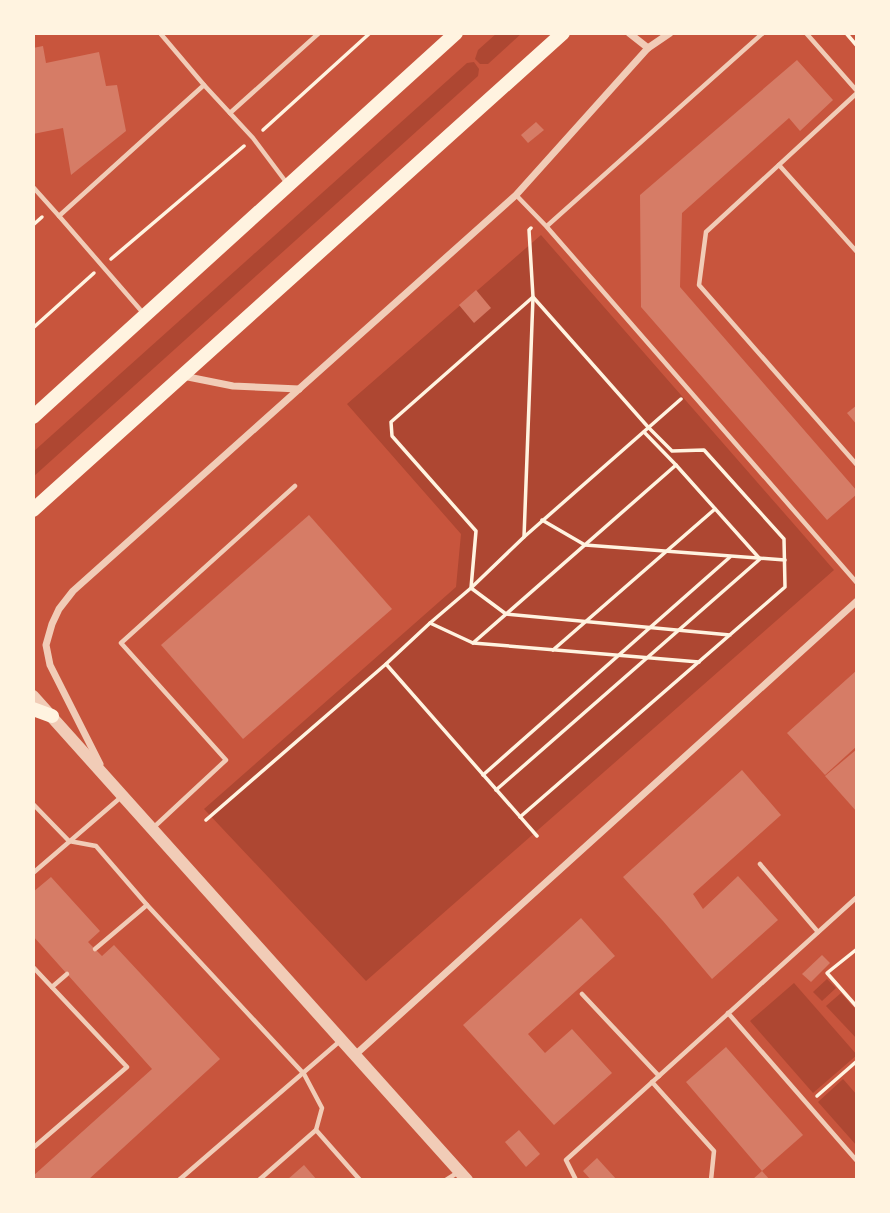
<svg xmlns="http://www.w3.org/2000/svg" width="890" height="1213" viewBox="0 0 890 1213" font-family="'Roboto Condensed',sans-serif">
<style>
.green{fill:#ae4732}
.building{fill:#d67c66}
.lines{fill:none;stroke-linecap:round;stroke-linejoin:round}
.path{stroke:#fff3e0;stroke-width:3.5}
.service{stroke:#f1ccb7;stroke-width:4.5}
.minor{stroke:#f1ccb7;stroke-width:7}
.tertiary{stroke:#f1ccb7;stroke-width:12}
.primary{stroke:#fff3e0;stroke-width:14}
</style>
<rect width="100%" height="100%" fill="#c8553d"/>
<!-- green -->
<g class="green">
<polygon points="497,33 522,33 488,64 480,64 475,59 478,50"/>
<polygon points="474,62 479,69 478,76 33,477 33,452 467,63"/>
<polygon points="541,235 834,570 366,981 204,809 456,587 461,534 347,404"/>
<polygon points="827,979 836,988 822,1001 813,992"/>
<polygon points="794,983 857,1055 813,1093 750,1021"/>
<polygon points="841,993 857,1011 857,1039 826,1006"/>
<polygon points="843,1079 857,1095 857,1146 818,1102"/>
</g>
<!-- building -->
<g class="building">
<polygon points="43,46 46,63 99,52 106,86 117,85 126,131 71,175 63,128 33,134 33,48"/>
<polygon points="797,60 833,100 800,131 789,118 682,213 680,287 857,491 857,494 827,520 641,307 640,195"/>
<polygon points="536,122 544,130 528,143 521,135"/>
<polygon points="476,290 491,308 474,323 459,305"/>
<polygon points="857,405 857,425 847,413"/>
<polygon points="309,515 392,609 243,739 161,645"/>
<polygon points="857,670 857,746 825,775 787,733"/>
<polygon points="857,749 857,812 825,776"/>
<polygon points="742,770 781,815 693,894 703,909 738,876 778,920 712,979 663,921 623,877"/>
<polygon points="51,877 100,931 88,942 102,956 114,945 220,1059 88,1180 33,1180 33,1176 152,1069 33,936 33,892"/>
<polygon points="581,918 615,956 528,1034 545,1053 572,1029 612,1073 554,1125 463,1025"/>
<polygon points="822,955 830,963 811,982 802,974"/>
<polygon points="726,1047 803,1135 762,1171 770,1180 752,1180 762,1171 686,1082"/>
<polygon points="519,1130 540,1154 526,1167 505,1142"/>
<polygon points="597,1158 617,1180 591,1180 583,1171"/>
<polygon points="304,1165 317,1180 287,1180"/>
</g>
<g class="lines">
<!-- path -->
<g class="path">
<polyline points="846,33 857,46"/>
<polyline points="263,130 370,33"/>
<polyline points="33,225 42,217"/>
<polyline points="111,259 244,146"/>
<polyline points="33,328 94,273"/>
<polyline points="542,520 585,545 785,560"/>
<polyline points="524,537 533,297 529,230 531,228"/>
<polyline points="430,623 473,643 699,662"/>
<polyline points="473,643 676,465"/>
<polyline points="553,650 715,509"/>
<polyline points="386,664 537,836"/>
<polyline points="483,775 730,557"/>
<polyline points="496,790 760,559 676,465 644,432"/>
<polyline points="520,817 785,587 784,539 704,450 672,451 648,427 533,297 391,422 392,436 476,531 471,588 506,614 730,635"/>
<polyline points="206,820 386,664 430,623 471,588 524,537 681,399"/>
<polyline points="857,949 827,973 857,1007"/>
<polyline points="817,1096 857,1061"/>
</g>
<!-- service -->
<g class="service">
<polyline points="160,33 204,85 253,138 286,182"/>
<polyline points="806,33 857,91"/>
<polyline points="857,93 706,232 699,285 857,465"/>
<polyline points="230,113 319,33"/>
<polyline points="779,165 857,252"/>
<polyline points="33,187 59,216"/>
<polyline points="516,195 546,226 857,583"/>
<polyline points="547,226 763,33"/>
<polyline points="144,314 59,216 204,85"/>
<polyline points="33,804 69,841 96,846 147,905 304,1074 322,1108 316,1130 259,1180"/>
<polyline points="153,828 226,760 121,643 295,486"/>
<polyline points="760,864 818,932"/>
<polyline points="33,873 120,798"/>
<polyline points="95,949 147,905"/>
<polyline points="33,967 127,1067 33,1148"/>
<polyline points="52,987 67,974"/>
<polyline points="582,994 659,1076"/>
<polyline points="728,1013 857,1161"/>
<polyline points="652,1082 714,1151 711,1180"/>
<polyline points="316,1130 360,1180"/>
<polyline points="179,1180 340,1041"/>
<polyline points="446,1180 457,1173"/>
<polyline points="576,1180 566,1160 857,897"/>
</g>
<!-- minor -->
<g class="minor">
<polyline points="629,33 648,48"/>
<polyline points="183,376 233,386 299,389"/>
<polyline points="100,764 50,665 46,645 52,624 59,609 73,591 516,195 648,48 670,33"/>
<polyline points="355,1055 857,601"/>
</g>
<!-- tertiary -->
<polyline class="tertiary" points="33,696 467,1180"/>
<!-- primary -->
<g class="primary">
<polyline points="33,417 456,33"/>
<polyline points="33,510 563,33"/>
<polyline points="33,709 52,716"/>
</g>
</g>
<!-- border -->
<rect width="890" height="1213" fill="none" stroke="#fff3e0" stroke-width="70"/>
</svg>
